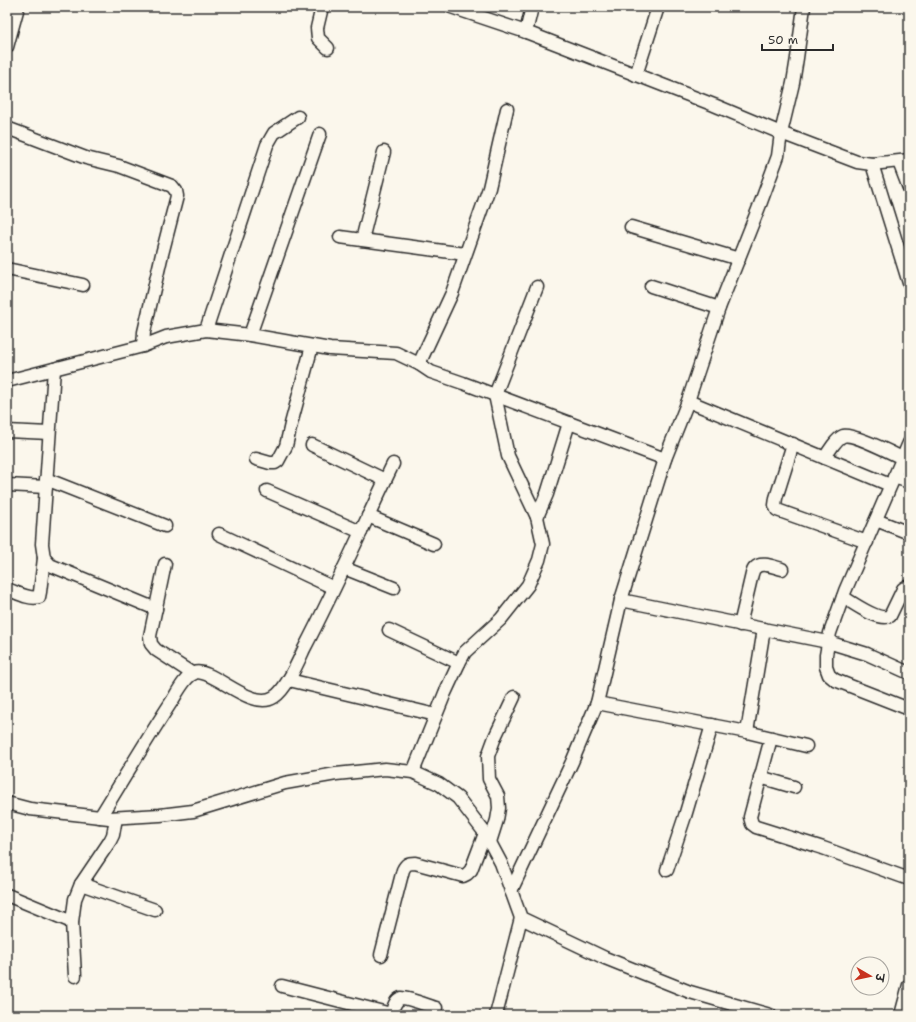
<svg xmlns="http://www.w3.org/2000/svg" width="916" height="1022" viewBox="0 0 916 1022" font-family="'Shantell Sans','Playpen Sans Deva',sans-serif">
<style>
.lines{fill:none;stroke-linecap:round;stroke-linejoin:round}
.minor-casing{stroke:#2b2b2b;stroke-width:15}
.minor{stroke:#fbf7ec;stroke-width:12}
</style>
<rect width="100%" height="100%" fill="#fbf7ec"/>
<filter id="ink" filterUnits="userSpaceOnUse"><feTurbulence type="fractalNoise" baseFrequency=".025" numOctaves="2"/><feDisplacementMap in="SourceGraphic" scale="8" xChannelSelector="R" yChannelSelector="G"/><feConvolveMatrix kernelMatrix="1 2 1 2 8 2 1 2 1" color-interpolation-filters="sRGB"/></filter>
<g filter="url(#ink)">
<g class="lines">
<!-- minor casing -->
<g class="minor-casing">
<g id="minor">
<polyline points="322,7 317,28 318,38 328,48"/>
<polyline points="451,7 526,32 714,105 781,133 857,162 872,164 909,160"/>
<polyline points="526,32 532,7"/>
<polyline points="7,47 18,7"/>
<polyline points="636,75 658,7"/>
<polyline points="7,128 86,158 119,166 172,186 176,191 177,196 162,254 144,332 143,346"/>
<polyline points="899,162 909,188"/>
<polyline points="872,164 909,283"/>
<polyline points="631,227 739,259"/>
<polyline points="340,237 465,254"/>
<polyline points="362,240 384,152"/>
<polyline points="7,269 83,285"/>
<polyline points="651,286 719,308"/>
<polyline points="206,330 267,145 274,133 298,117"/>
<polyline points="250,335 320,134"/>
<polyline points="419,364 452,293 489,188 507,109"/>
<polyline points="54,369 42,544 44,558 50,565 156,609"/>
<polyline points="7,381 143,346 166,337 206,330 250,335 330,349 396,353 419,364 431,372 463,383 665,459"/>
<polyline points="688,401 890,485"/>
<polyline points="7,431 49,433"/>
<polyline points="909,443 845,591 830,633 826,655 826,667 829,675 835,680 909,709"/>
<polyline points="793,444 776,498 775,505 777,510 867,542"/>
<polyline points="312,445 385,480"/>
<path d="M 825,458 C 828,452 837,438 843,436 C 852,433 892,453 902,458"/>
<polyline points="256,459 270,463 275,463 278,461 286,446 291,424 312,346"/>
<polyline points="894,477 909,482"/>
<polyline points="46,479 165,526"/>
<polyline points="7,485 46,487"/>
<polyline points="267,491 361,532"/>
<polyline points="368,516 434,544"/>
<polyline points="537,517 547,494 569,423"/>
<polyline points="876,520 909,533"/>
<polyline points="219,534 334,588"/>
<polyline points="165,564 150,636 151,644 156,650 193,674"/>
<polyline points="344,568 394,588"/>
<path d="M 7,589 C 16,592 29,600 39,597 L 40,592 L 44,558"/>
<path d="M 843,597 C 853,603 879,622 890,616 L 903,589 L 906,587 L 909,588"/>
<polyline points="621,600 758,628 828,642 867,654 909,673"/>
<path d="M 740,625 L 752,574 C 753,572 753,569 755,568 C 761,561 774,567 782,569"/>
<polyline points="389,630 459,663"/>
<polyline points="289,680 436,715"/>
<polyline points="597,703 747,732 806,746"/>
<polyline points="747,732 764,629"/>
<polyline points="771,738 750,817 752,824 756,827 823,848 909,879"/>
<polyline points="413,772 445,693 459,663 465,652 501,619 528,585 539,560 543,544 537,517 508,456 495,395 537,287"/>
<polyline points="760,777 794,787"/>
<polyline points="7,803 30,809 109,818 160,815 193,811 285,783 336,774 385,769 413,772 439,784 458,798 485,833 501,863 521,918 605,958 690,992 770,1015"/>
<path d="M 100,817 C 124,778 147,739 172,701 C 177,693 185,677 194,673 C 211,666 251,712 274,697 C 286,690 298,662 304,649 C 336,588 363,526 393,464"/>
<polyline points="490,842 497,820 499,808 498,796 489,779 488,756 495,737 514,697"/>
<polyline points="667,870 685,816 712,725"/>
<polyline points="81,884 155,910"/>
<polyline points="511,891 572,762 597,703 621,600 665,459 688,401 719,308 761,202 778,156 781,133 793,83 797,58 804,7"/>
<polyline points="7,895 72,922"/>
<path d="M 381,955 L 403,870 C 406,864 408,863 415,863 L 463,876 L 467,874 L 471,870 L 485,833"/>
<polyline points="75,976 72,922 75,899 81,884 110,841 113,835 116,818"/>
<polyline points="282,986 391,1014"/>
<path d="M 391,1015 C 393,1009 394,1001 401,998 C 407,997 429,1006 436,1008"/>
<polyline points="496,1015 521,918"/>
<polyline points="901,1015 909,985"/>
</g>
</g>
<!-- minor -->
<use href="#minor" class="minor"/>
</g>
</g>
<!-- margin -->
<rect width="916" height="1022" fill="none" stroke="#fbf7ec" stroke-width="24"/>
<rect x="12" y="12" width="892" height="998" fill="none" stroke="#2b2b2b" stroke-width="1.5" filter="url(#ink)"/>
<!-- north arrow -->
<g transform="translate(870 976) rotate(99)"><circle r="19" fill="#fbf7ec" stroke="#a8a59f"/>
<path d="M0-3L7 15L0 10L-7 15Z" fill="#c8321e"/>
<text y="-6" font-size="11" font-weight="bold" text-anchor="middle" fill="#2b2b2b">उ</text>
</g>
<!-- scale -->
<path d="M762 44v6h71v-6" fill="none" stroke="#2b2b2b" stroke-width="2"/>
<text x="768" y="44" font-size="12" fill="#2b2b2b" stroke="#fbf7ec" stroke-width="3" paint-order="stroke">50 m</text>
</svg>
